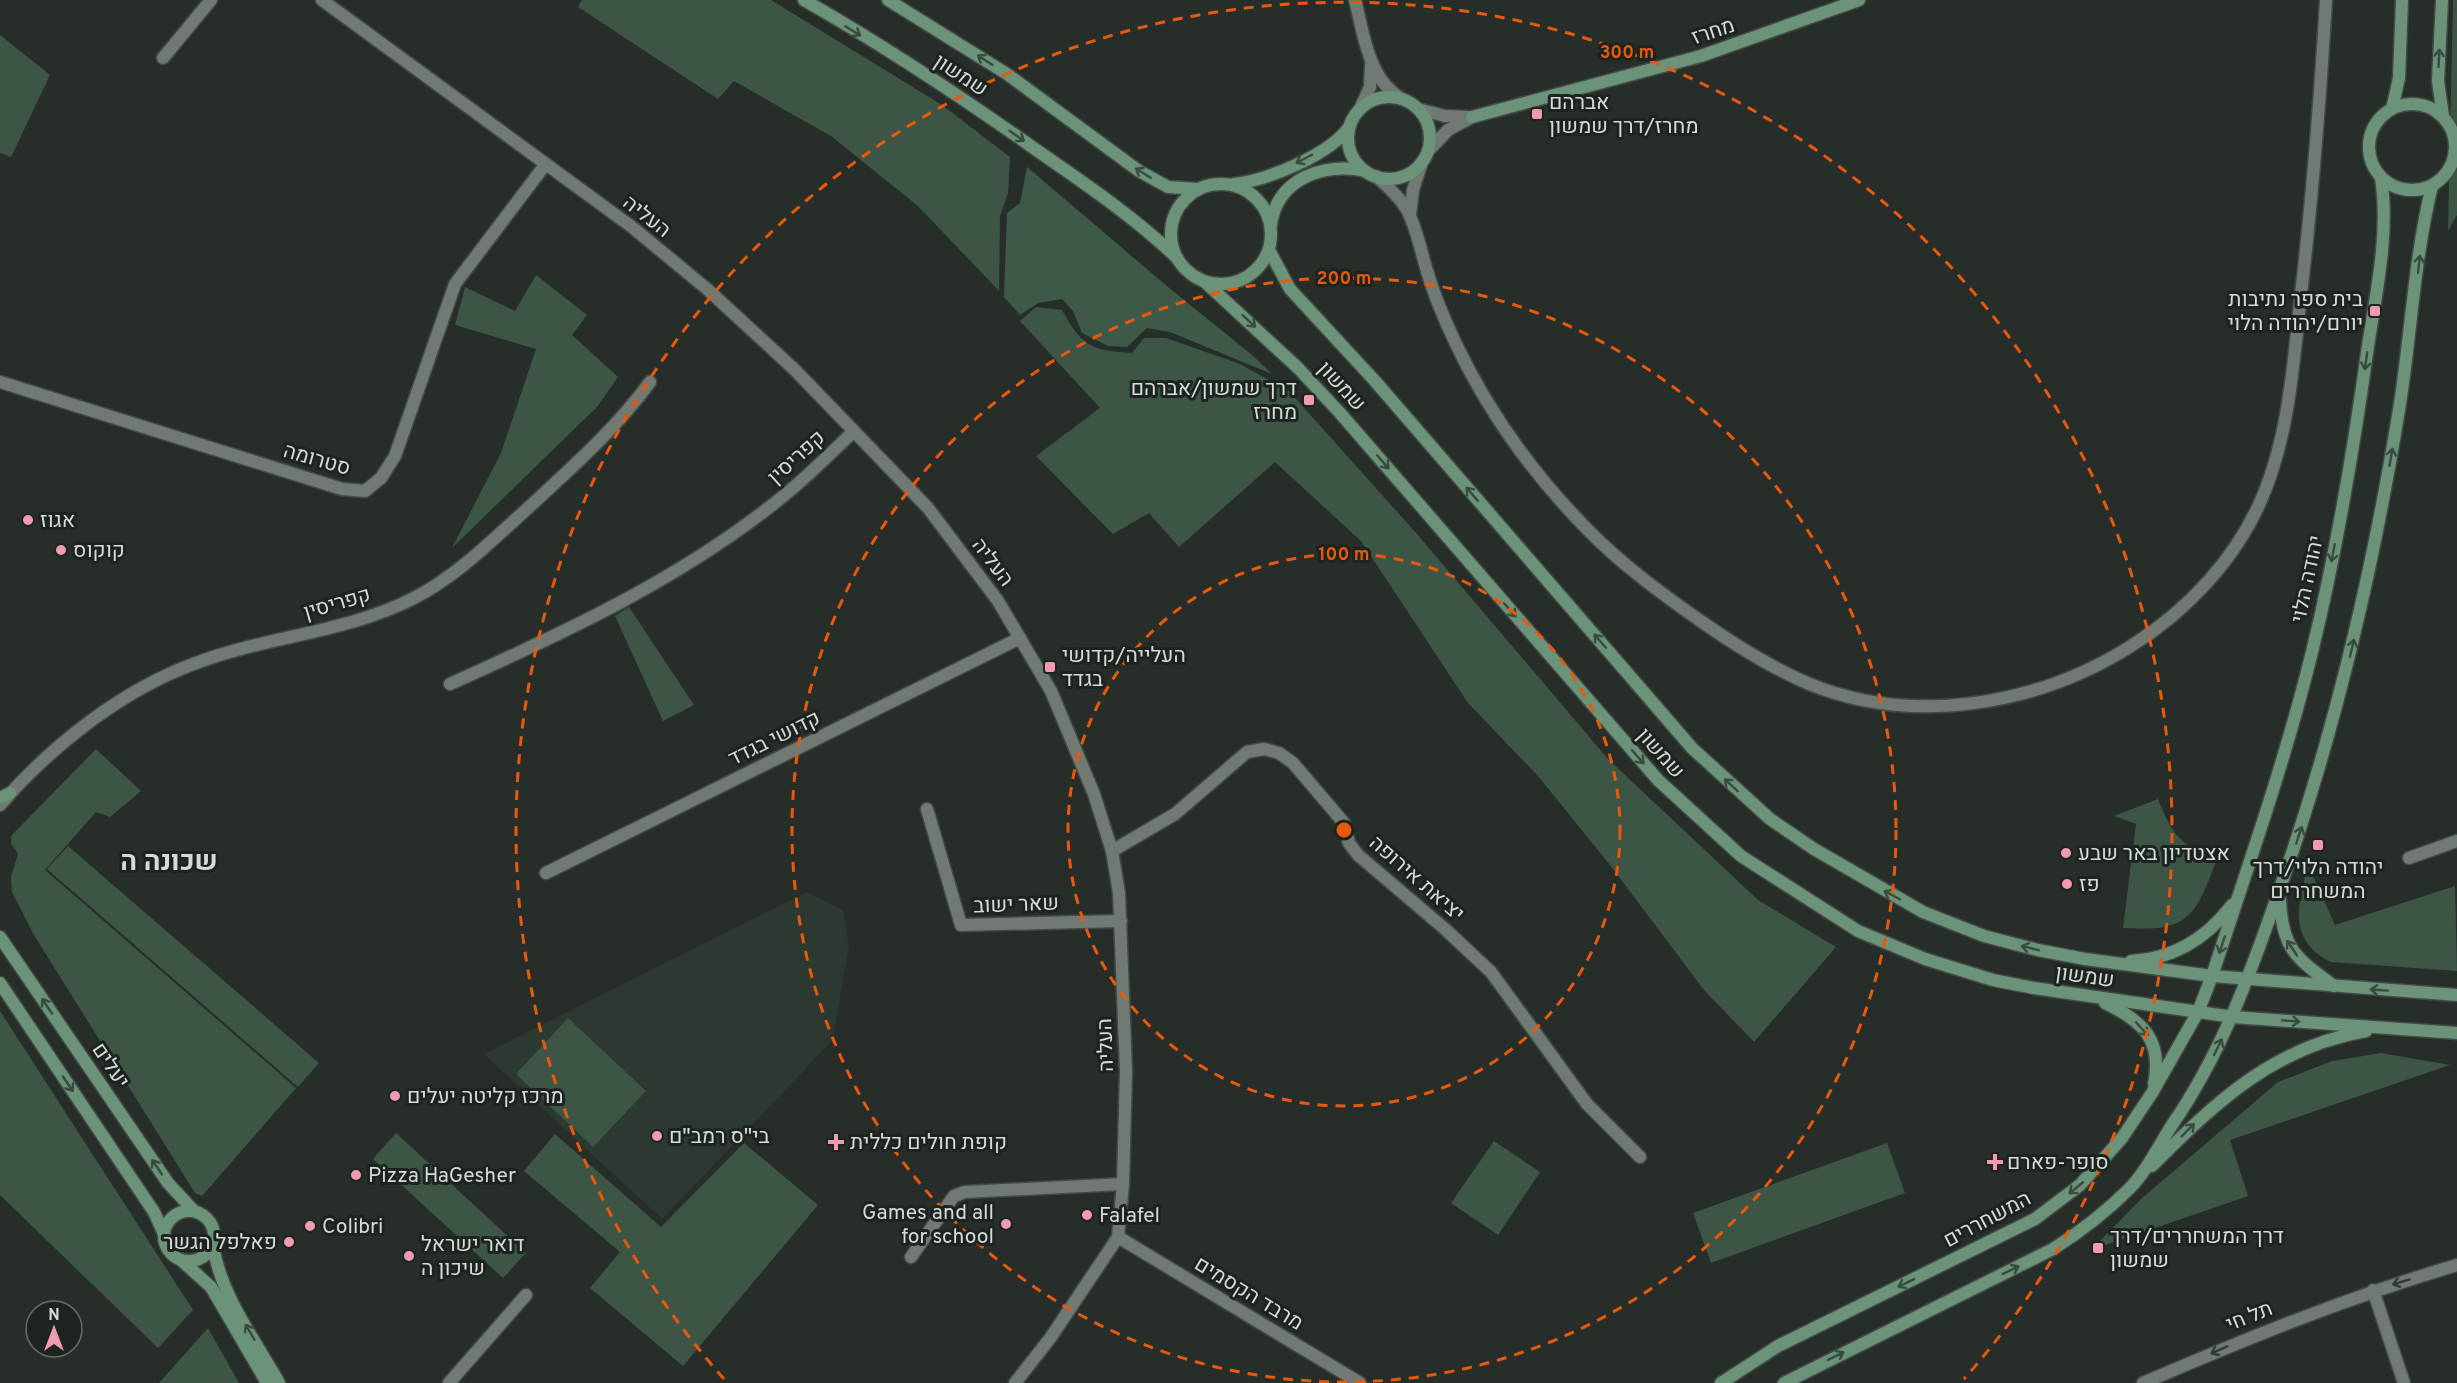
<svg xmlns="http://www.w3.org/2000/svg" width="2457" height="1383" viewBox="0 0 2457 1383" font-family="Overpass,Heebo,sans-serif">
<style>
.built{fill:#2c3930}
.green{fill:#3d5545}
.forest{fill:#3f5948}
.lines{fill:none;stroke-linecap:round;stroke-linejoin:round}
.street-casing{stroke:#434945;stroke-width:15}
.secondary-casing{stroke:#434945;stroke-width:15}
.street{stroke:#717973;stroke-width:12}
.secondary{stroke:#6a937a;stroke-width:12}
.oneway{stroke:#384b3f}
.oneway2{stroke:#323934}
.ring{fill:none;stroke:#e8590c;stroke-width:3;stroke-dasharray:10 8}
.poi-dot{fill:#f29aaf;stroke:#1d241f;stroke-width:2}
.labels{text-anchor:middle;stroke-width:6;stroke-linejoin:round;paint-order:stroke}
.street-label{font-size:21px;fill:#d7dbd8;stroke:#1d241f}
.poi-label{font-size:21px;fill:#d7dbd8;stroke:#1d241f;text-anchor:start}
.district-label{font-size:27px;font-weight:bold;fill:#d7dbd8;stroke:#1d241f}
.centre{fill:#e8590c;stroke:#1d241f;stroke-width:3}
.ring-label{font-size:18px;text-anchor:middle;font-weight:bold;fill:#e8590c;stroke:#1d241f;stroke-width:6;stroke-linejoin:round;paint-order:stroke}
</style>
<rect width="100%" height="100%" fill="#272e29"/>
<!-- built -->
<polygon class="built" points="807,892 843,910 849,948 832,1041 662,1219 484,1054"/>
<!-- green -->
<g class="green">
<polygon points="582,0 771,0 942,105 1010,157 1008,193 1000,216 999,291 918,206 831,136 734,81 718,99 578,7"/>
<polygon points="2453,0 2457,0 2457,215 2448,231"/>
<polygon points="0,35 50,75 11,157 0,153"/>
<polygon points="536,275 587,315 572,335 618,377 597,407 452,548 501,453 536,349 455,325 465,287 515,311"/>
<path d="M 1036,307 L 1062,310 C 1082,346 1091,351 1132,353 L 1144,338 L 1166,338 L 1240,364 L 1289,391 L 1417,534 L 1608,759 L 1758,900 L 1836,947 L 1754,1042 L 1704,990 L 1610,865 L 1538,776 L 1468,703 L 1361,541 L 1275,462 L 1179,547 L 1149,513 L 1113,534 L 1036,456 L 1100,408 L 1020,321 Z"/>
<polygon points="629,607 694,705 663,721 615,616"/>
<polygon points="96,749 141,791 110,817 96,812 45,870 296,1088 202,1196 195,1193 34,935 12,892 11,877 18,854 11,843 11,836"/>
<path d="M 2158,799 C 2173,836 2179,843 2216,861 C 2195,919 2187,932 2123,928 L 2136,824 L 2114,816 Z"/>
<polygon points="68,846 319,1063 298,1087 47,869"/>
<path d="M 2308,865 L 2335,925 L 2455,886 L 2457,971 L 2331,962 C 2287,940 2298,904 2308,865 Z"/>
<polygon points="0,1011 193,1310 158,1348 0,1195"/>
<polygon points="568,1018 646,1091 593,1147 516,1074"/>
<polygon points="2381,1053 2450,1065 2230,1140 2248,1196 2091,1250 2141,1199 2278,1082 2332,1061"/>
<polygon points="396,1133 526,1253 503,1278 373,1159"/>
<polygon points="555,1134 661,1227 744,1143 818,1205 683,1366 590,1288 620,1252 524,1171"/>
<polygon points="1494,1141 1540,1172 1498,1235 1451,1203"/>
<polygon points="1887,1143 1905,1193 1711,1263 1693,1213"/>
<polygon points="208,1328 239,1383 159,1383"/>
</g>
<!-- forest -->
<polygon class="forest" points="1027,167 1168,287 1252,355 1272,374 1170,332 1147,328 1127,347 1108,346 1082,333 1073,311 1062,299 1038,303 1020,315 1004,297 1007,213 1020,203"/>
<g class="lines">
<!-- street casing -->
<g class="street-casing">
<g id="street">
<polyline points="322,0 632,227 707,289 795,370 928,508 998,601 1051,691 1094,794 1112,851 1119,893 1126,1071 1123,1184 1118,1237 1051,1337 1015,1383"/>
<path d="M 1355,0 C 1364,35 1368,79 1402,99"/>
<polyline points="163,58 211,0"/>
<polyline points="1360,109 1370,87 1371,65"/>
<polyline points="1418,109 1445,116 1468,117"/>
<polyline points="1428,151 1448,130 1472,117"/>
<path d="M 1376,176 C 1387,186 1398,195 1406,208 C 1417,227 1421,253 1428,274 C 1435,298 1446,323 1457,346 C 1490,415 1534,475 1587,529 C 1621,564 1662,594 1702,622 C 1735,645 1770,667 1807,683 C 1912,727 2038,705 2131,646 C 2187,611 2236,559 2262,498 C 2288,437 2293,369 2300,303 C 2312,202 2320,101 2326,0"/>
<polyline points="1410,215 1413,190 1422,162"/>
<polyline points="0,382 342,489 365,491 381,478 395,456 455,284 545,165"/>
<path d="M 450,684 C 566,632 687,576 787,493 C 810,474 832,452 854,431"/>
<path d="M 0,805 C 52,745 122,690 196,663 C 267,636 346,633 414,598 C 457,576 491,541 527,509 C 570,469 615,430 650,382"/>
<polyline points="927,809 961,925 1121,921"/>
<polyline points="1112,851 1175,814 1247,752 1264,749 1279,753 1293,763 1344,823 1349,843 1358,855 1445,929 1491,972 1587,1104 1640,1157"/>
<polyline points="2409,858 2457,841"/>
<polyline points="546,873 1020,638"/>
<polyline points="1118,1237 1360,1383"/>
<polyline points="911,1257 954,1196 965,1192 1123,1184"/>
<polyline points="2373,1290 2404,1383"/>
<polyline points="449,1383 526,1295"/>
<path d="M 2143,1383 C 2248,1338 2346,1298 2457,1265"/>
</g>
</g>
<!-- secondary casing -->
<g class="secondary-casing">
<g id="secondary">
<path d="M 804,0 C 883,45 960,96 1035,149 C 1084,183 1133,216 1176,257"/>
<polyline points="888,0 1007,74 1139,171 1168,187 1198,189"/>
<polyline points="2442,0 2438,81 2443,116"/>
<circle cx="1389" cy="138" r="41"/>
<circle cx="2412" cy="147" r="43"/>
<polyline points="2392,109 2399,78 2402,0"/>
<polyline points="1472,117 1701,56 1859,0"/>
<circle cx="1221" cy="234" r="50"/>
<path d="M 1234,184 C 1268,180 1330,155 1350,126"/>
<path d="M 1271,225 C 1277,178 1325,162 1365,171"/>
<polyline points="1269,250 1290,289 1375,381 1692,748 1770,819 1814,849 1923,912 1984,936 2038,950 2085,959 2212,976 2457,995"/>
<polyline points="1205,282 1298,368 1340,413 1658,780 1741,856 1858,931 1925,959 1993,980 2034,988 2233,1017 2457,1033"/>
<polyline points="0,798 10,793"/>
<path d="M 2280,900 C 2282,949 2296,958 2334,986"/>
<polyline points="0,937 168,1183 194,1211"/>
<path d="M 2131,961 C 2174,959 2206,939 2232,905"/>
<polyline points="0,983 154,1212 164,1234"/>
<path d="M 2105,1003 C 2143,1021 2163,1040 2154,1084"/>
<path d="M 2152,1166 C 2216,1102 2273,1047 2366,1031"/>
<circle cx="189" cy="1236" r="25"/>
<path d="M 213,1246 C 221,1296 255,1340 279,1383"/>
<polyline points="182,1261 211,1287 267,1383"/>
<path d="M 1721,1383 L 1778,1346 L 2035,1219 L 2080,1185 L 2122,1138 L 2152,1093 L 2198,1012 L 2212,976 C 2247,869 2285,762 2312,652 C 2336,554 2353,453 2367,353 C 2375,297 2390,235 2381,178"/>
<path d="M 1784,1383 L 2053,1249 C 2080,1232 2107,1211 2130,1188 C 2147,1171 2159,1145 2172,1125 C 2221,1054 2250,975 2278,894 C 2334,736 2372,575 2399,410 C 2411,336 2414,259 2432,186"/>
</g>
</g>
<!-- street -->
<use href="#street" class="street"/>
<!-- secondary -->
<use href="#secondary" class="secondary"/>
</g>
<!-- one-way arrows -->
<defs><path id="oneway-shaft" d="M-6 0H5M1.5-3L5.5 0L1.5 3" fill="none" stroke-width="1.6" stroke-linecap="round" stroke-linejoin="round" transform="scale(1.5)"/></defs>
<g class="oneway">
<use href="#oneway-shaft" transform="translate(853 31) rotate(32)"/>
<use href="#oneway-shaft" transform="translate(2439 58) rotate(-87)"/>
<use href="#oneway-shaft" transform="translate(985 60) rotate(-147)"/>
<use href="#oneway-shaft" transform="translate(1017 136) rotate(35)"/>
<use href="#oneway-shaft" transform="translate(1304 159) rotate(152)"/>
<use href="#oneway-shaft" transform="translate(1143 173) rotate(-148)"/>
<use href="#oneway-shaft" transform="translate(2419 264) rotate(-83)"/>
<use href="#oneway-shaft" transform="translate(1249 321) rotate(43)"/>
<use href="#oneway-shaft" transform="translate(2366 361) rotate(98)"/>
<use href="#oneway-shaft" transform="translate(2391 457) rotate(-80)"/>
<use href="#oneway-shaft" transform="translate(1383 462) rotate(49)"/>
<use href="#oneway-shaft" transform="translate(1472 494) rotate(-131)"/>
<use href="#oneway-shaft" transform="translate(2333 553) rotate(101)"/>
<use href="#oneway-shaft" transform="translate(1510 610) rotate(49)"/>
<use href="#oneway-shaft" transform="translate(1600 641) rotate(-131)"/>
<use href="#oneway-shaft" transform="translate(2352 648) rotate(-77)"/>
<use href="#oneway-shaft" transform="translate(1638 757) rotate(49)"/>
<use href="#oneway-shaft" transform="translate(1731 785) rotate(-137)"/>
<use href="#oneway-shaft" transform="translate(2299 835) rotate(-72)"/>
<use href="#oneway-shaft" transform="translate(1892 895) rotate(-152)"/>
<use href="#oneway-shaft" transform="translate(2222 945) rotate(108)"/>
<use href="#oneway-shaft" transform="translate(2030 948) rotate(-166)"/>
<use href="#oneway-shaft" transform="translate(2292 948) rotate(-124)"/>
<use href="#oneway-shaft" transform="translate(2379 990) rotate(-176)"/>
<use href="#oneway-shaft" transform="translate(47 1006) rotate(-124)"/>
<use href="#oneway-shaft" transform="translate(2291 1021) rotate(4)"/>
<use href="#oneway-shaft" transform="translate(2142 1029) rotate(48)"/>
<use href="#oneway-shaft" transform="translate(2218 1047) rotate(-64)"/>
<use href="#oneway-shaft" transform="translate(68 1084) rotate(56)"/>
<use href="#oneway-shaft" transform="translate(2188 1130) rotate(-45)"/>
<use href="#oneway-shaft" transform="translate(157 1167) rotate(-124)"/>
<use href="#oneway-shaft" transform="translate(2076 1188) rotate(140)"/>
<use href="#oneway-shaft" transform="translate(2011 1270) rotate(-26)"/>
<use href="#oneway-shaft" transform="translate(1906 1283) rotate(154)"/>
<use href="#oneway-shaft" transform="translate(250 1332) rotate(-120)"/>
<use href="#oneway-shaft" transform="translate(1836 1356) rotate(-26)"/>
</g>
<g class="oneway2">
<use href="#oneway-shaft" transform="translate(2401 1282) rotate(163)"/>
<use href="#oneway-shaft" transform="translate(2219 1350) rotate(156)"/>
</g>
<!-- distance rings -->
<g class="ring">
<circle cx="1344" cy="830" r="276"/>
<circle cx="1344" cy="830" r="552"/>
<path d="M724 1379A828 828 0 1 1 1964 1379"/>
</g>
<!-- markers -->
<g class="poi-dot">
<rect x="1531" y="108" width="12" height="12" rx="3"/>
<rect x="2369" y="305" width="12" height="12" rx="3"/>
<rect x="1303" y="394" width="12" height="12" rx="3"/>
<circle cx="28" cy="520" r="6"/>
<circle cx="61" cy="550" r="6"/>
<rect x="1044" y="661" width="12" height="12" rx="3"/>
<rect x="2312" y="839" width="12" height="12" rx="3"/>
<circle cx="2066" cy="853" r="6"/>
<circle cx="2067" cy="884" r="6"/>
<circle cx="395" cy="1096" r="6"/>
<circle cx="657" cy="1136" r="6"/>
<path d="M833 1133h6v6h6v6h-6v6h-6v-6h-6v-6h6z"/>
<path d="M1992 1153h6v6h6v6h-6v6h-6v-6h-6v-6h6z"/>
<circle cx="356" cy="1175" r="6"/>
<circle cx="1087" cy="1215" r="6"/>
<circle cx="1006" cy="1224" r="6"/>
<circle cx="310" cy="1226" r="6"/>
<circle cx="289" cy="1242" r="6"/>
<rect x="2092" y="1242" width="12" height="12" rx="3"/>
<circle cx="409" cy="1256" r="6"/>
</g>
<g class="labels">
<!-- street labels -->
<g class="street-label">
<text transform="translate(1713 31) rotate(-18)" y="7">מחרז</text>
<text transform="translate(961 75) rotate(33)" y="7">שמשון</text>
<text transform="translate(647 216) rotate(38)" y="7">העליה</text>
<text transform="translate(1342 386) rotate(47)" y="7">שמשון</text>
<text transform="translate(796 457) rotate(-42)" y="7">קפריסין</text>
<text transform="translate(317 459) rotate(16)" y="7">סטרומה</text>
<text transform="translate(993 562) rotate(53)" y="7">העליה</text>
<text transform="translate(2307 579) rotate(-78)" y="7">יהודה הלוי</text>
<text transform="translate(337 603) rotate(-16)" y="7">קפריסין</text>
<text transform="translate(774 738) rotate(-26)" y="7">קדושי בגדד</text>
<text transform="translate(1661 753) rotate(48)" y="7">שמשון</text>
<text transform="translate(1417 878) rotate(41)" y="7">יציאת אירופה</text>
<text transform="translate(1016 904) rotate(-2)" y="7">שאר ישוב</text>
<text transform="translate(2085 976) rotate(8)" y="7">שמשון</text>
<text transform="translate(1105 1045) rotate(-92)" y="7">העליה</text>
<text transform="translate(111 1065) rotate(56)" y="7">יעלים</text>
<text transform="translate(1987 1219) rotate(-28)" y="7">המשחררים</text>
<text transform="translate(1249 1293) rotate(31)" y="7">מרבד הקסמים</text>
<text transform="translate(2249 1316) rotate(-22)" y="7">תל חי</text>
</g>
<!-- poi labels -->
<g class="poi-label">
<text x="1549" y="109">אברהם<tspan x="1549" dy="24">מחרז/דרך שמשון</tspan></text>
<text x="2363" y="306" text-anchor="end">בית ספר נתיבות<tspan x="2363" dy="24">יורם/יהודה הלוי</tspan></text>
<text x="1297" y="395" text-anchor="end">דרך שמשון/אברהם<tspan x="1297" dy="24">מחרז</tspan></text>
<text x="40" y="527">אגוז</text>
<text x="73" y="557">קוקוס</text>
<text x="1062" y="662">העלייה/קדושי<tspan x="1062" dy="24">בגדד</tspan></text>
<text x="2078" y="860">אצטדיון באר שבע</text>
<text x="2318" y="874" text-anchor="middle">יהודה הלוי/דרך<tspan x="2318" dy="24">המשחררים</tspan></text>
<text x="2079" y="891">פז</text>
<text x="407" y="1103">מרכז קליטה יעלים</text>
<text x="669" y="1143">בי"ס רמב"ם</text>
<text x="850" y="1149">קופת חולים כללית</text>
<text x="2007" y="1169">סופר-פארם</text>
<text x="368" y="1182">Pizza HaGesher</text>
<text x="994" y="1219" text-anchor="end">Games and all<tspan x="994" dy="24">for school</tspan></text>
<text x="1099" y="1222">Falafel</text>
<text x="322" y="1233">Colibri</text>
<text x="2110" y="1243">דרך המשחררים/דרך<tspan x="2110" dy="24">שמשון</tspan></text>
<text x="277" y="1249" text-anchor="end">פאלפל הגשר</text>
<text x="421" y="1251">דואר ישראל<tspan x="421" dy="24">שיכון ה</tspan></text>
</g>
<!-- district labels -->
<g class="district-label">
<text x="169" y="870">שכונה ה</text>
</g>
</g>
<circle cx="1344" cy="830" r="9" class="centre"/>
<g class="ring-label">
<text x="1627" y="58">300 m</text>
<text x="1344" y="284">200 m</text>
<text x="1344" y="560">100 m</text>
</g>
<!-- north arrow -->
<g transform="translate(54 1329)"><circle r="28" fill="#1d241f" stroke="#676d69" stroke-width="1.5"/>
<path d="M0-4.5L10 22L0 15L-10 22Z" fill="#f29aaf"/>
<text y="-9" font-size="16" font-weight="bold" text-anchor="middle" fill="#d7dbd8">N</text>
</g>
</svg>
